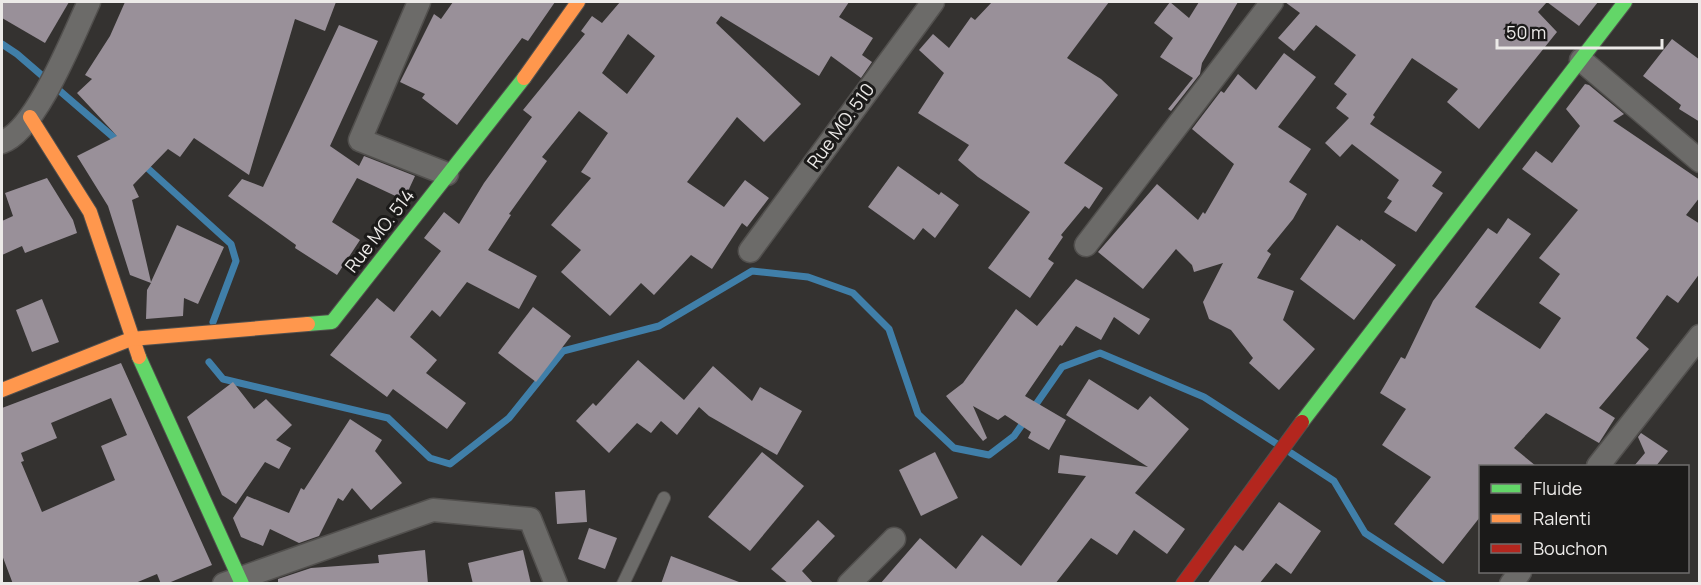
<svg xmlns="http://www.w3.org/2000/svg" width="1701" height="585" viewBox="0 0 1701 585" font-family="Manrope,sans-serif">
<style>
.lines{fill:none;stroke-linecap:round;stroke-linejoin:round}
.stream{stroke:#407fa9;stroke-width:7}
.building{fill:#999099;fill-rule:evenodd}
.lane-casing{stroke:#52504e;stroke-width:14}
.street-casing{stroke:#52504e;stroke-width:25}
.fast-casing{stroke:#52504e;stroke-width:16}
.slow-casing{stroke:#52504e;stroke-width:16}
.jam-casing{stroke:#52504e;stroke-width:16}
.lane{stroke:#6c6b69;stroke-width:12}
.street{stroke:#6c6b69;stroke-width:22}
.fast{stroke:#63d668;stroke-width:14}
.slow{stroke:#ff974d;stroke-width:14}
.jam{stroke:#b3261e;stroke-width:14}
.labels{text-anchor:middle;stroke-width:6;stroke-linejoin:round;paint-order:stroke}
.street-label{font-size:18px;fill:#eceae8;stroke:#1b1a19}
</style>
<rect width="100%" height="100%" fill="#343230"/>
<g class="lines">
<!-- stream -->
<g class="stream">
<polyline points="2,44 17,54 119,142"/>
<polyline points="143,164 231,244 236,261 213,322"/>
<polyline points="209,362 223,379 388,418 430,458 450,464 509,418 563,351 659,326 752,271 808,277 853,293 889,329 918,414 954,448 989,455 1014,436 1026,419"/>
<polyline points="1032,410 1062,367 1100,353 1204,397 1277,444"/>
<polyline points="1291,453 1334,481 1365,533 1443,584"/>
</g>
</g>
<!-- building -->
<g class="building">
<polygon points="2,2 69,2 45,43 2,18"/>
<polygon points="125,2 336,2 325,31 295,19 249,175 194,138 180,157 168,149 133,185 139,197 132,200 151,282 177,225 224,247 198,304 184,298 183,316 146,319 147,290 151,283 130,275 108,206 77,156 117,136 77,93 92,79 85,75 110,36"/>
<polygon points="453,2 555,2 528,41 522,38 457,125 422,98 425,94 400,82 434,14 441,19"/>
<path d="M 620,2 L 849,2 L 839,17 L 873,38 L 862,55 L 872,62 L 861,78 L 831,56 L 819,76 L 721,16 L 716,23 L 801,104 L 764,142 L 737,117 L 687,182 L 724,207 L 745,180 L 769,198 L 747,227 L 742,223 L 712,269 L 691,255 L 654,295 L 641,283 L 610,316 L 561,272 L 581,250 L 551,225 L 591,178 L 581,172 L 608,133 L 579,111 L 542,157 L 547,161 L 509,214 L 511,215 L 488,250 L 537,276 L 519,309 L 467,282 L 440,317 L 432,310 L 410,337 L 437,360 L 426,373 L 466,403 L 447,429 L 393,389 L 387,397 L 330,355 L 377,298 L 394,312 L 441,251 L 424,238 L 444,212 L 459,224 L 484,183 L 532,117 L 523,110 L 585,34 L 581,31 L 592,16 L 602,23 ZM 628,34 L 655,56 L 627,94 L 602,73 Z"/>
<polygon points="992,2 1109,2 1067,58 1101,79 1118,95 1064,163 1103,188 1089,209 1085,206 1061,235 1063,237 1048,259 1054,263 1030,298 988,268 1030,212 978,177 958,160 969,145 918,113 944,73 919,50 933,34 949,48 971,17 975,20"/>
<polygon points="1170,2 1189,18 1199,2 1238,2 1202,63 1200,74 1171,111 1168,109 1193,78 1160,57 1173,38 1154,23"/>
<polygon points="1285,2 1547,2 1538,12 1557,32 1479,129 1447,102 1458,89 1412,58 1373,115 1375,117 1370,124 1442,172 1432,186 1443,193 1416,232 1384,212 1392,201 1387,198 1399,180 1352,144 1340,157 1325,143 1349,118 1336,108 1347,94 1334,84 1356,55 1316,25 1294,51 1278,38 1300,13"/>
<polygon points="1547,2 1598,2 1579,26"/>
<polygon points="339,25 378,41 330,146 359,166 364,156 415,176 404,200 357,178 332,222 360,240 337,275 295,248 296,245 228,196 242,179 263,187"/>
<polygon points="1672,39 1700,60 1700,122 1679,109 1681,105 1643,76"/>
<polygon points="1284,53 1316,77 1278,127 1311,149 1289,182 1307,194 1293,219 1267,251 1271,254 1257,278 1294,291 1283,320 1315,349 1279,390 1249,363 1253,358 1231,330 1209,319 1203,302 1223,263 1194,272 1192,265 1176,249 1143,289 1098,252 1157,184 1198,220 1203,212 1205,214 1234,164 1192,129 1221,91 1224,93 1238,74 1256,90"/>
<polygon points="1585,84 1589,85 1624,114 1613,121 1700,180 1700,197 1686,215 1700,224 1700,273 1678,303 1667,295 1636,338 1649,349 1599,408 1615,418 1599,443 1546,413 1514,448 1536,466 1480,466 1480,517 1443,564 1394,524 1431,477 1382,445 1406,409 1380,393 1401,357 1405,359 1433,301 1488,228 1497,234 1508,218 1531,234 1475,307 1540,349 1561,318 1539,303 1560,274 1539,258 1578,210 1522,169 1536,151 1552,163 1580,126 1566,109"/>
<polygon points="898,166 939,195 941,192 959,205 935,238 923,228 914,240 868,207"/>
<polygon points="47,178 73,220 77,233 25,253 22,246 2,255 2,221 13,216 5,193"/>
<polygon points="1337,225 1360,241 1361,239 1396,265 1354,320 1300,279"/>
<polygon points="1076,279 1150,319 1139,335 1114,317 1101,340 1076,326 1062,346 1060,345 1025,396 1066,420 1049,450 1028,438 1031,432 1005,415 998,420 973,406 987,438 983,441 946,396 963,383 1016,309 1037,326"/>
<polygon points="42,299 59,342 32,352 16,310"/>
<polygon points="533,307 571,336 536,382 498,353"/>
<polygon points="638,360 684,400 713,366 752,401 760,387 802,411 777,455 709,416 699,407 677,435 661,421 651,433 637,423 609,453 576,421 593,403 596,406"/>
<path d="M 121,363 L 212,565 L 166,584 L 161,584 L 157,574 L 133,584 L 13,584 L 2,555 L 2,408 ZM 111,398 L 127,435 L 101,446 L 115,480 L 42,512 L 21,462 L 24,461 L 21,453 L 57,438 L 51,423 Z"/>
<polygon points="1089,379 1138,410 1150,396 1189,429 1135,493 1185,529 1167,554 1134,530 1117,555 1091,538 1055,584 880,584 920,538 956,569 982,535 1021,566 1086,476 1058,473 1060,455 1148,467 1066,415"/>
<polygon points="233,382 254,409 266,399 292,425 276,440 291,448 279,469 265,462 236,504 222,495 187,417"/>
<polygon points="350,419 382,440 375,451 402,483 371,510 352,488 343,501 338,498 319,536 299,543 270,529 263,546 241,537 233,518 247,496 289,513 301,488 304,490"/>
<polygon points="1641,433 1668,451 1656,466 1634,466 1645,453 1638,437"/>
<polygon points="762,452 804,486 750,551 708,517"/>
<polygon points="935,452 958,498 921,516 899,470"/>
<polygon points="585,490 587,522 557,524 555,492"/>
<polygon points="1279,502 1321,531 1291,574 1276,563 1259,584 1207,584 1235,545 1243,551"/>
<polygon points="818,520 835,536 802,571 814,584 789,584 771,569"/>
<polygon points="589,528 617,538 605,569 578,559"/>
<polygon points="425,550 428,584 278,584 278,579 311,568 379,563 378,555"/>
<polygon points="523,550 531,584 473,584 468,563"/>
<polygon points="671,556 739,582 739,584 661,584"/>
</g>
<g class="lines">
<!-- lane casing -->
<g class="lane-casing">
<polyline id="lane" points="623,584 664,498"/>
</g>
<!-- street casing -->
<g class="street-casing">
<g id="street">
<polyline points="419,2 360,140 447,174"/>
<polyline points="1581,60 1700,161"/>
<path d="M 2,142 C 36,131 74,34 89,2"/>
<polyline points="1086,245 1272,2"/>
<polyline points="750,251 933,2"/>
<polyline points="1598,466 1700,336"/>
<polyline points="224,584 433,510 530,519 556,584"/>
<polyline points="849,584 894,539"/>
<polyline points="1511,584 1520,572"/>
</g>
</g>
<!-- fast casing -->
<g class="fast-casing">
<g id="fast">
<polyline points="308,324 332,322 524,78"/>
<polyline points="139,357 242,584"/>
<polyline points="1302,422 1625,2"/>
</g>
</g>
<!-- slow casing -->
<g class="slow-casing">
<g id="slow">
<polyline points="524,78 578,2"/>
<polyline points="30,117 90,212 139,357"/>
<polyline points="2,390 131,339 308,324"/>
</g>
</g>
<!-- jam casing -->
<g class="jam-casing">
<polyline id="jam" points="1183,584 1302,422"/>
</g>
<!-- lane -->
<use href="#lane" class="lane"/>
<!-- street -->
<use href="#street" class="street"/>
<!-- fast -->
<use href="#fast" class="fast"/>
<!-- slow -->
<use href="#slow" class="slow"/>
<!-- jam -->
<use href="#jam" class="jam"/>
</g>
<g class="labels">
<!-- street labels -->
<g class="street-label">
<text transform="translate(841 126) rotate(-54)" y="6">Rue MO. 510</text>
<text transform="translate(380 231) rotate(-52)" y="6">Rue MO. 514</text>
</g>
</g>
<!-- border -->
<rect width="1701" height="585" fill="none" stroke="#eceae8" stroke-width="6"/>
<!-- legend -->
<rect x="1479" y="465" width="210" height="108" fill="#1b1a19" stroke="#6f6d6c" stroke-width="1.5"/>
<rect x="1491" y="484" width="30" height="9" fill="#63d668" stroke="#6f6d6c" stroke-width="1.5"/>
<text x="1533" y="495" font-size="18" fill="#eceae8">Fluide</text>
<rect x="1491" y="514" width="30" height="9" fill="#ff974d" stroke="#6f6d6c" stroke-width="1.5"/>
<text x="1533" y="525" font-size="18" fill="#eceae8">Ralenti</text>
<rect x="1491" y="544" width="30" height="9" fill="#b3261e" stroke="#6f6d6c" stroke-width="1.5"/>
<text x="1533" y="555" font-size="18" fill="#eceae8">Bouchon</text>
<!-- scale -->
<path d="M1497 39v9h165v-9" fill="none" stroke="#eceae8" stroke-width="3"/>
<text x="1506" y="39" font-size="18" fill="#eceae8" stroke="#1b1a19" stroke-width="4.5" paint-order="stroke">50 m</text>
</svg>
